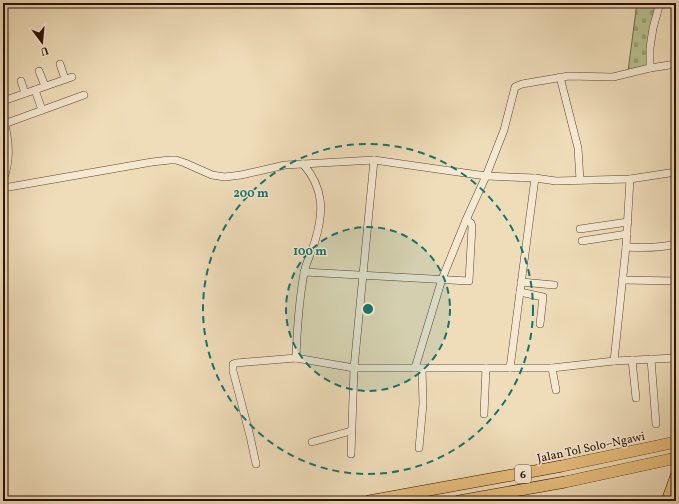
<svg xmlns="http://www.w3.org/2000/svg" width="679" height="504" viewBox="0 0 679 504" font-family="Vollkorn,serif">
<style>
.cemetery{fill:url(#cemetery-stones);stroke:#726948}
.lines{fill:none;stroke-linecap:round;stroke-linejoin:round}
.minor-casing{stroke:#5d442e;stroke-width:8}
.major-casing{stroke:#2c1100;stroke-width:10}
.highway-casing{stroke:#2c1100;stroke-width:12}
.minor{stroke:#f5e9d2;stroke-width:7}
.major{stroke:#e8be7c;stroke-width:9}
.highway{stroke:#e8be7c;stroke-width:11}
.ring{fill:none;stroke:#0f766e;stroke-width:2;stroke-dasharray:7 5}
.labels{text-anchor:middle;stroke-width:3;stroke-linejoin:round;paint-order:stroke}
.shield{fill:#f5e9d2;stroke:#68523f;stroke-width:1}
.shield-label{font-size:11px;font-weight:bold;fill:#2c1100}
.street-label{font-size:12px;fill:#2c1100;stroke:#f5e9d2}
.centre{fill:#0f766e;stroke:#f5e9d2;stroke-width:2}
.ring-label{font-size:12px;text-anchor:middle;font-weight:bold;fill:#0f766e;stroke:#f5e9d2;stroke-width:3;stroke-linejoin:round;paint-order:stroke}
</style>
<defs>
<pattern id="cemetery-stones" width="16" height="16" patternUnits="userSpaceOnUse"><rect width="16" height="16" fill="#b7c190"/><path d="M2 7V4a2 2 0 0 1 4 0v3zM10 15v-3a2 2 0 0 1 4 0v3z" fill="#9ea57a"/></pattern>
</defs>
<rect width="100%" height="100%" fill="#efddb9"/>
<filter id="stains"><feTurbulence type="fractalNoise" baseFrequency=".005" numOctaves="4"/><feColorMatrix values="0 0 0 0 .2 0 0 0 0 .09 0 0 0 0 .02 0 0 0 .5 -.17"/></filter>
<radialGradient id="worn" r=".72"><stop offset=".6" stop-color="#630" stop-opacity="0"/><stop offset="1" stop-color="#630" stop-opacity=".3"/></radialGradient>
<!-- cemetery -->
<polygon class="cemetery" points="637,3 657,3 647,67 628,71"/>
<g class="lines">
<!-- minor casing -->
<g class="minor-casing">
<g id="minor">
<polyline points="60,64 65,79"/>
<polyline points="650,68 676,64"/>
<polyline points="39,71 45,86"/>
<polyline points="560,77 578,148 580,180"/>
<polyline points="21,81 25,93"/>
<polyline points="35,90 42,110"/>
<polyline points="3,101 72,77"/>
<path d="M 3,118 C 9,138 11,161 3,180"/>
<polyline points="4,124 84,95"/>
<polyline points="3,187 9,187 152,162 170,160 176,160 185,163 212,175 225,177 241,175 285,165 374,160 486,176 535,178 556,181 630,179 676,172"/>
<polyline points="580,229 628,222"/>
<polyline points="582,241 627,234"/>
<path d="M 626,247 C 643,248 660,248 676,244"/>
<polyline points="304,272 469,281 472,227 471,223 466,220"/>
<polyline points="623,280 676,281"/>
<polyline points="521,282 554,285"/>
<polyline points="520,292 543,297 540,324"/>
<path d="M 296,358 C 297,330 299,301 304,273 C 306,262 312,252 315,241 C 324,212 324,188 303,164"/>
<polyline points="651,359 656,424"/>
<polyline points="632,360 636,398"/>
<polyline points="614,361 626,247 630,179"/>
<polyline points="415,368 442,279 466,220 486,176 504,130 515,87 522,84 569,76 613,77 650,68 650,48 653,28 660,3"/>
<polyline points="510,368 535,178"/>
<polyline points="552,368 556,390"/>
<polyline points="484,414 486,368"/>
<polyline points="312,442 351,431"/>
<polyline points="419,448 423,404 422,368"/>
<polyline points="351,454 354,368 374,160"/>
<polyline points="256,464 250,436 233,371 233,364 236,363 296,358 354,368 552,368 614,361 676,358"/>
<polyline points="674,501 676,499"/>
</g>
</g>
<!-- major casing -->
<g class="major-casing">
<polyline id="major" points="666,501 676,473"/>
</g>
<!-- highway casing -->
<g class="highway-casing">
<g id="highway">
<polyline points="369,501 562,466 676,442"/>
<polyline points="459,501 565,482 676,458"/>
</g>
</g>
<!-- minor -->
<use href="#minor" class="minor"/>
<!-- major -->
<use href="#major" class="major"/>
<!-- highway -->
<use href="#highway" class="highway"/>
</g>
<!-- distance rings -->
<circle cx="368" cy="309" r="82" fill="#0f766e" fill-opacity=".12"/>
<g class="ring">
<circle cx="368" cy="309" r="82"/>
<circle cx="368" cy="309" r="165"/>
</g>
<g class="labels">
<!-- shield labels -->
<rect class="shield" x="515" y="465" width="16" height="18" rx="3"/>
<g class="shield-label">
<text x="523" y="478">6</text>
</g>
<!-- street labels -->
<g class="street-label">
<text transform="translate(591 447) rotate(-12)" y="4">Jalan Tol Solo–Ngawi</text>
</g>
</g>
<circle cx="368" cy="309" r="6" class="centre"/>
<g class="ring-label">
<text x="251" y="197">200 m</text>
<text x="310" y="255">100 m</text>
</g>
<!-- margin -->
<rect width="679" height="504" fill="none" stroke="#efddb9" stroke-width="16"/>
<rect x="4" y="4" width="671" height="496" fill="none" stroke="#2c1100" stroke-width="2"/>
<rect x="8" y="8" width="663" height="488" fill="none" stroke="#2c1100"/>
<!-- north arrow -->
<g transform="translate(42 42) rotate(164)" stroke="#f5e9d2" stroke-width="3" paint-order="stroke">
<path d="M0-3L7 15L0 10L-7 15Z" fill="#2c1100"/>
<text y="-6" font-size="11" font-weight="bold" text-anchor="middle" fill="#2c1100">U</text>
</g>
<rect width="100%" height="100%" filter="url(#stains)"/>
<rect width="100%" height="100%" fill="url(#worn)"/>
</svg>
